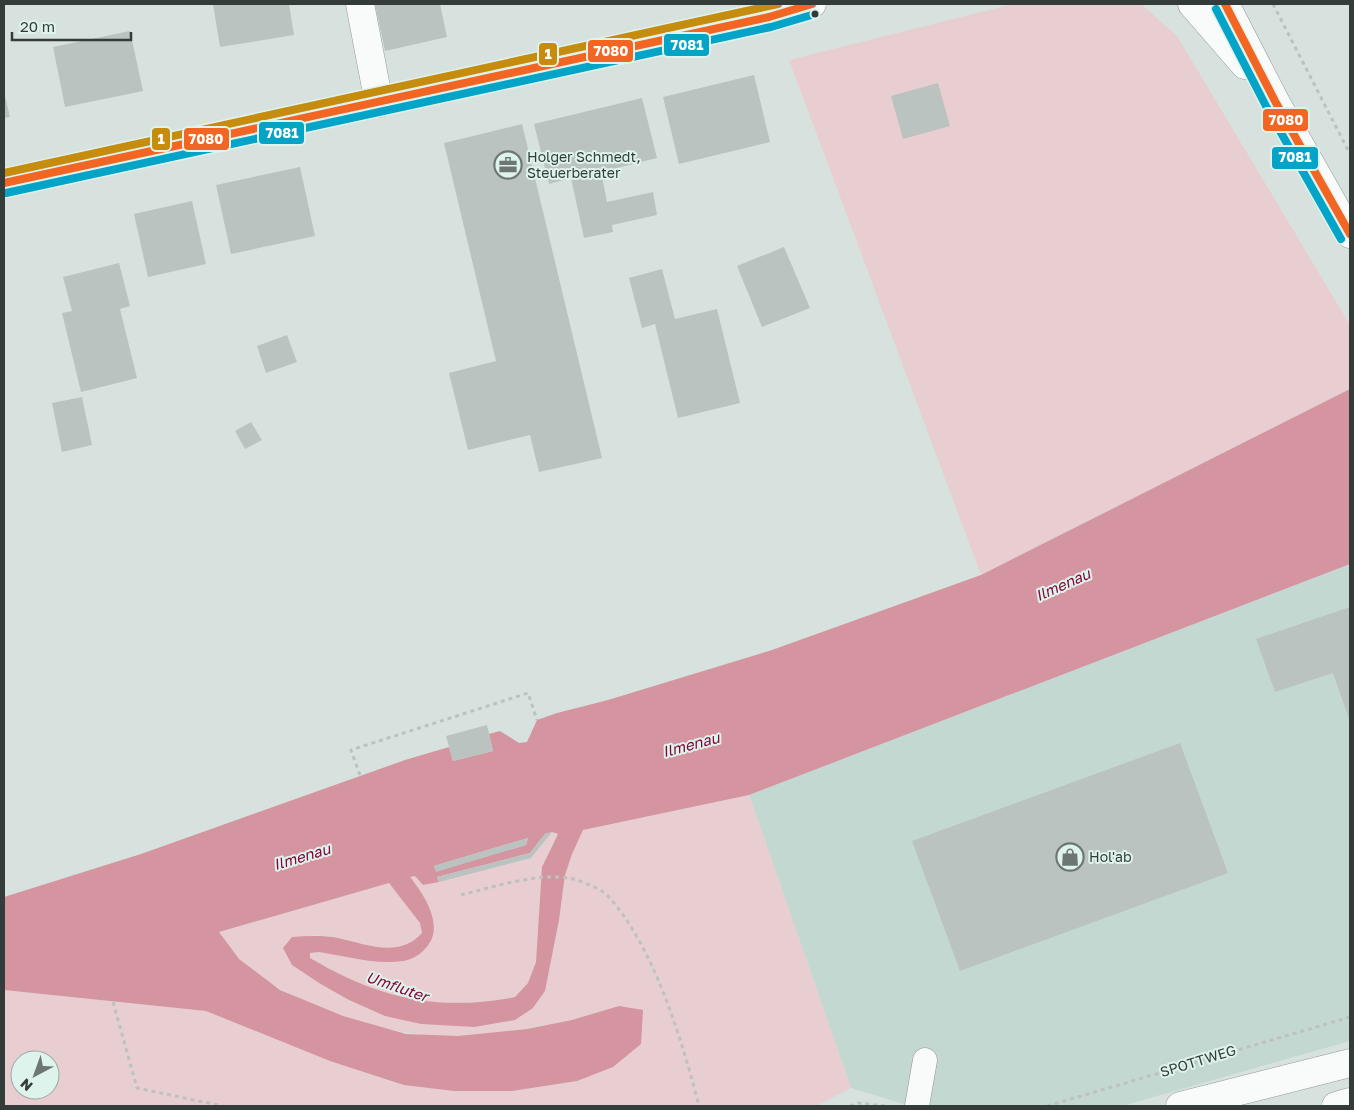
<svg xmlns="http://www.w3.org/2000/svg" width="1354" height="1110" viewBox="0 0 1354 1110" font-family="'Golos Text',sans-serif">
<style>
.built{fill:#c4d8d2}
.green{fill:#e8ced0;fill-rule:evenodd}
.water{fill:#d494a0;fill-rule:evenodd}
.building{fill:#bac3c0}
.lines{fill:none;stroke-linecap:round;stroke-linejoin:round}
.service-casing{stroke:#929997;stroke-width:25}
.minor-casing{stroke:#929997;stroke-width:29}
.secondary-casing{stroke:#929997;stroke-width:29}
.path{stroke:#bdc1bf;stroke-width:3;stroke-dasharray:4 4;stroke-linecap:butt}
.service{stroke:#f9fbfa;stroke-width:24}
.minor{stroke:#f9fbfa;stroke-width:28}
.secondary{stroke:#f9fbfa;stroke-width:28}
.bus-1-casing{stroke:#dff3ed;stroke-width:11}
.bus-2-casing{stroke:#dff3ed;stroke-width:11}
.bus-3-casing{stroke:#dff3ed;stroke-width:11}
.bus-1{stroke:#f26522;stroke-width:8}
.bus-2{stroke:#03a4c7;stroke-width:8}
.bus-3{stroke:#c68c0e;stroke-width:8}
.bus-dot{fill:#343c39;stroke:#dff3ed;stroke-width:2}
.labels{text-anchor:middle;stroke-width:4;stroke-linejoin:round;paint-order:stroke}
.poi-label{font-size:14px;fill:#343c39;stroke:#dff3ed;text-anchor:start}
.street-label{font-size:14px;fill:#343c39;stroke:#dff3ed}
.water-label{font-size:15px;font-style:italic;fill:#820635;stroke:#dff3ed}
.line-badge{stroke:#dff3ed;stroke-width:2}
.badge-label{font-size:14px;text-anchor:middle;font-weight:bold;fill:#fff}
</style>
<rect width="100%" height="100%" fill="#d7e2de"/>
<!-- built -->
<polygon class="built" points="1350,564 1350,1041 1122,1106 910,1106 851,1088 749,795"/>
<!-- green -->
<g class="green">
<polygon points="1013,4 1141,4 1177,36 1350,325 1350,389 981,575 789,60"/>
<path d="M 749,795 L 851,1088 L 816,1106 L 4,1106 L 4,990 L 206,1011 L 263,1034 L 454,1091 L 512,1091 L 577,1081 L 572,1020 C 535,1028 498,1034 460,1036 C 394,1040 287,1005 239,959 C 231,951 225,940 219,932 L 389,883 L 421,923 L 422,933 C 399,960 366,943 337,938 C 329,936 321,936 313,935 L 292,965 L 349,1000 L 386,1016 L 421,1024 L 515,1020 L 534,1007 L 545,991 L 559,920 L 565,875 L 572,854 L 583,830 ZM 20,1060 L 50,1060 L 50,1090 L 20,1090 Z"/>
<path d="M 552,832 L 558,834 L 550,848 L 536,962 L 528,983 L 515,997 C 436,1012 378,998 310,958 L 310,953 L 318,952 L 338,954 L 431,944 L 410,877 L 415,876 L 424,885 L 531,858 Z"/>
</g>
<!-- water -->
<path class="water" d="M 1350,389 L 1350,564 L 749,795 L 583,830 L 572,854 L 565,875 L 559,920 L 545,991 L 533,1008 L 515,1020 L 474,1027 L 421,1024 L 385,1016 L 349,1000 L 319,983 L 292,965 L 283,948 L 292,937 C 307,936 323,935 338,938 C 366,944 399,959 422,933 L 420,923 L 389,883 L 219,932 L 239,959 L 280,990 L 343,1016 L 406,1034 L 458,1036 L 527,1029 L 572,1020 L 619,1006 L 643,1010 L 641,1044 L 613,1067 L 577,1081 L 512,1091 L 454,1091 L 404,1085 L 330,1061 L 206,1011 L 4,990 L 4,897 L 141,854 L 405,760 L 449,747 L 453,761 L 493,751 L 489,734 L 500,731 L 519,743 L 527,742 L 537,720 L 557,713 L 608,700 L 772,650 L 981,575 ZM 552,832 L 558,834 L 542,867 L 536,962 L 528,983 L 515,997 C 436,1012 378,998 310,958 L 310,953 L 319,952 C 346,956 375,965 403,961 C 410,960 418,956 423,951 C 447,930 426,897 410,877 L 415,876 L 423,885 L 439,882 L 437,877 L 530,853 L 545,834 ZM 528,838 L 526,845 L 436,871 L 434,866 Z"/>
<!-- building -->
<g class="building">
<polygon points="213,4 289,4 294,35 220,47"/>
<polygon points="375,4 440,4 447,37 385,51"/>
<polygon points="130,31 143,91 65,107 53,47"/>
<polygon points="754,75 770,142 679,164 663,97"/>
<polygon points="938,83 950,126 903,139 891,96"/>
<polygon points="4,92 10,117 4,118"/>
<polygon points="642,98 657,158 601,172 607,202 653,192 657,215 612,225 613,232 584,238 571,178 549,184 534,124"/>
<polygon points="522,124 602,458 539,472 530,435 468,450 449,373 496,361 444,143"/>
<polygon points="300,167 315,236 231,254 216,185"/>
<polygon points="192,201 206,264 148,277 134,214"/>
<polygon points="784,247 810,308 762,327 737,266"/>
<polygon points="119,263 130,306 120,309 137,378 81,392 62,313 72,311 63,277"/>
<polygon points="662,269 675,319 717,309 740,403 678,418 655,324 642,328 629,278"/>
<polygon points="287,335 297,362 266,373 257,346"/>
<polygon points="82,397 92,445 62,452 52,403"/>
<polygon points="251,422 262,440 245,449 235,431"/>
<polygon points="1350,607 1350,722 1333,673 1275,692 1256,639"/>
<polygon points="487,725 493,751 453,761 446,736"/>
<polygon points="1180,743 1228,873 960,971 912,841"/>
<polygon points="552,832 531,858 439,882 437,877 530,853 545,834"/>
<polygon points="528,838 526,845 436,872 434,866"/>
</g>
<g class="lines">
<!-- service casing -->
<g class="service-casing">
<polyline id="service" points="917,1106 925,1060"/>
</g>
<!-- minor casing -->
<g class="minor-casing">
<g id="minor">
<polyline points="360,4 379,103"/>
<polyline points="4,183 769,17 812,4"/>
</g>
</g>
<!-- secondary casing -->
<g class="secondary-casing">
<g id="secondary">
<polyline points="1192,4 1245,65"/>
<polyline points="1225,4 1276,103 1350,234"/>
<polyline points="1180,1106 1350,1063"/>
<polyline points="1336,1106 1350,1102"/>
</g>
</g>
<!-- path -->
<g class="path">
<polyline points="1273,4 1350,154"/>
<polyline points="360,775 351,750 528,693 537,720"/>
<path d="M 461,895 C 494,887 543,870 577,880 C 585,883 601,889 607,895 C 654,946 682,1040 699,1106"/>
<polyline points="113,1002 137,1088 223,1106"/>
<polyline points="850,1106 858,1103 885,1106"/>
<polyline points="1047,1106 1350,1017"/>
</g>
<!-- service -->
<use href="#service" class="service"/>
<!-- minor -->
<use href="#minor" class="minor"/>
<!-- secondary -->
<use href="#secondary" class="secondary"/>
<!-- bus-1 casing -->
<g class="bus-1-casing">
<g id="bus-1">
<polyline points="1225,4 1276,103 1350,234"/>
<polyline points="4,183 769,17 812,4"/>
</g>
</g>
<!-- bus-2 casing -->
<g class="bus-2-casing">
<g id="bus-2">
<polyline points="1216,9 1267,108 1341,239"/>
<polyline points="6,193 771,27 815,14"/>
</g>
</g>
<!-- bus-3 casing -->
<g class="bus-3-casing">
<polyline id="bus-3" points="4,173 778,4"/>
</g>
<!-- bus-1 -->
<use href="#bus-1" class="bus-1"/>
<!-- bus-2 -->
<use href="#bus-2" class="bus-2"/>
<!-- bus-3 -->
<use href="#bus-3" class="bus-3"/>
</g>
<!-- icons -->
<defs>
<g id="office-ring" transform="scale(1.4375)"><circle r="9.5" fill="#dff3ed" stroke="#6d7673" stroke-width="1.5"/><path d="M-6-3h4V-5.5h4V-3h4V5H-6ZM-1-4.5V-3h2v-1.5ZM-6 0V1H6V0Z" fill="#6d7673"/></g>
<g id="shop-ring" transform="scale(1.4375)"><circle r="9.5" fill="#dff3ed" stroke="#6d7673" stroke-width="1.5"/><path d="M-5-2.5h2.3a2.7 3.5 0 0 1 5.4 0H5L5.5 6h-11ZM-1.5-2.5h3a1.5 2.3 0 0 0-3 0Z" fill="#6d7673"/></g>
</defs>
<g fill-rule="evenodd">
<use href="#office-ring" x="508" y="165"/>
<use href="#shop-ring" x="1070" y="857"/>
</g>
<!-- markers -->
<circle class="bus-dot" cx="815" cy="14" r="4.5"/>
<g class="labels">
<!-- poi labels -->
<g class="poi-label">
<text x="527" y="162">Holger Schmedt,<tspan x="527" dy="16">Steuerberater</tspan></text>
<text x="1089" y="862">Hol'ab</text>
</g>
<!-- street labels -->
<g class="street-label">
<text transform="translate(1198 1061) rotate(-17)" y="5">SPOTTWEG</text>
</g>
<!-- water labels -->
<g class="water-label">
<text transform="translate(1063 585) rotate(-24)" y="5">Ilmenau</text>
<text transform="translate(691 745) rotate(-15)" y="5">Ilmenau</text>
<text transform="translate(302 857) rotate(-17)" y="5">Ilmenau</text>
<text transform="translate(397 987) rotate(19)" y="5">Umfluter</text>
</g>
</g>
<g class="line-badge">
<rect x="663" y="33" width="47" height="24" rx="5" fill="#03a4c7"/>
<rect x="587" y="39" width="47" height="24" rx="5" fill="#f26522"/>
<rect x="538" y="42" width="20" height="24" rx="5" fill="#c68c0e"/>
<rect x="1262" y="108" width="47" height="24" rx="5" fill="#f26522"/>
<rect x="258" y="121" width="47" height="24" rx="5" fill="#03a4c7"/>
<rect x="151" y="127" width="20" height="24" rx="5" fill="#c68c0e"/>
<rect x="183" y="127" width="47" height="24" rx="5" fill="#f26522"/>
<rect x="1271" y="146" width="48" height="24" rx="5" fill="#03a4c7"/>
</g>
<g class="badge-label">
<text x="687" y="50">7081</text>
<text x="611" y="56">7080</text>
<text x="548" y="59">1</text>
<text x="1286" y="125">7080</text>
<text x="282" y="138">7081</text>
<text x="161" y="144">1</text>
<text x="206" y="144">7080</text>
<text x="1295" y="162">7081</text>
</g>
<!-- border -->
<rect width="1354" height="1110" fill="none" stroke="#343c39" stroke-width="10"/>
<!-- north arrow -->
<g transform="translate(35 1075) rotate(221)"><circle r="24" fill="#dff3ed" stroke="#9baaa5"/>
<path d="M0-4L9 19L0 12L-9 19Z" fill="#6d7673"/>
<text y="-8" font-size="14" font-weight="bold" text-anchor="middle" fill="#343c39">N</text>
</g>
<!-- scale -->
<path d="M12 32v8h119v-8" fill="none" stroke="#343c39" stroke-width="2.5"/>
<text x="20" y="32" font-size="15" fill="#343c39" stroke="#dff3ed" stroke-width="4" paint-order="stroke">20 m</text>
</svg>
